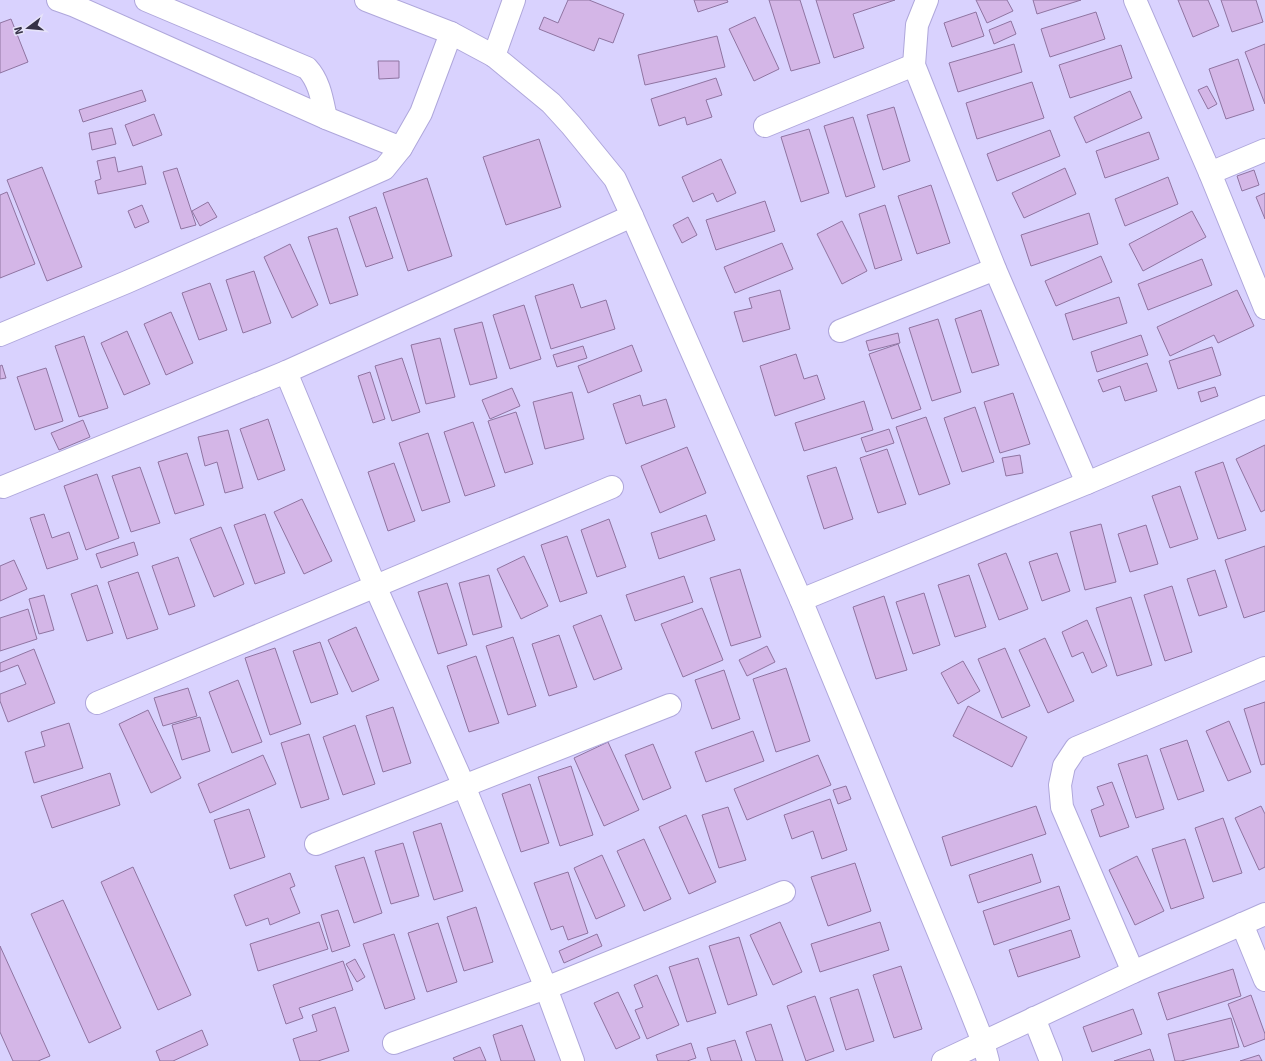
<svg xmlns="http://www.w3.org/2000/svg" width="1265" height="1061" viewBox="0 0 1265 1061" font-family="Signika,sans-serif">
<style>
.building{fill:#d4b6e7;stroke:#8f74a1}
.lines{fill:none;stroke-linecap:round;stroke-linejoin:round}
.minor-casing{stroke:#afa7db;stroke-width:24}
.minor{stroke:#fff;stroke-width:22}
</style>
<rect width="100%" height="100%" fill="#d9d2fe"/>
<!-- building -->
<g class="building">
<polygon points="568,0 589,0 624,14 613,43 599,38 594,51 539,29 544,17 558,23"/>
<polygon points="694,0 727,0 728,2 698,12"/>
<polygon points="769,0 800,0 820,63 791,71"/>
<polygon points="816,0 895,0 853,14 864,48 834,58"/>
<polygon points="976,0 1007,0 1013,11 987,23"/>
<polygon points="1033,0 1081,0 1037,14"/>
<polygon points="1178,0 1208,0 1219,26 1193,37"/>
<polygon points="1221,0 1256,0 1263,22 1232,32"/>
<polygon points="976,12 984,36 952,47 944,23"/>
<polygon points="1096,12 1105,39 1050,57 1041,29"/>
<polygon points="755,17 779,69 754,81 729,29"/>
<polygon points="11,19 28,62 0,73 0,23"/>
<polygon points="1011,21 1016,34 994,44 989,30"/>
<polygon points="717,36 725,67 645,85 638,55"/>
<polygon points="1014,44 1022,72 958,92 949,63"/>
<polygon points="1265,44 1265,104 1245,52"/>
<polygon points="1121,45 1132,78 1070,98 1059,65"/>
<polygon points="1238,59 1254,110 1226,119 1209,69"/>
<polygon points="378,61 399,61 399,78 379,79"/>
<polygon points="716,78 722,95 706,100 712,117 687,125 685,117 659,126 651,99"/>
<polygon points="1032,82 1044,118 977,139 966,103"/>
<polygon points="1207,86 1217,104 1208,109 1198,90"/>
<polygon points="142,90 146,101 83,122 79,110"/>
<polygon points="1130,91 1142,118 1086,143 1074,117"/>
<polygon points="894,107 910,161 883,170 867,115"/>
<polygon points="154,114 162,135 133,146 125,125"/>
<polygon points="853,117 875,187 846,197 824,126"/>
<polygon points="112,128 116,144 92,150 89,133"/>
<polygon points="809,129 829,193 801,202 781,137"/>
<polygon points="1050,130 1060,156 997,181 987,154"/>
<polygon points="1149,132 1159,159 1105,178 1096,151"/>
<polygon points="539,139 561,207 506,225 483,157"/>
<polygon points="115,157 118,172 142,166 146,184 98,194 95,181 101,179 97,161"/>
<polygon points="721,159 736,193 717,202 713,193 693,202 682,177"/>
<polygon points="42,167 82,267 47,281 7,180"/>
<polygon points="177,168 196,225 181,229 163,172"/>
<polygon points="1065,168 1076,194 1024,218 1012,193"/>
<polygon points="1254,170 1259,185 1242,191 1237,176"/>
<polygon points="1168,177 1178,204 1125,226 1115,199"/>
<polygon points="427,178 452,256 408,271 383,193"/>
<polygon points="931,185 950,243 917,254 898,196"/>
<polygon points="7,192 35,264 0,278 0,195"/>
<polygon points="1265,193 1265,219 1256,197"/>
<polygon points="765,201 775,231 716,250 706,220"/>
<polygon points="208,202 217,217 200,226 192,211"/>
<polygon points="142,205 149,222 135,228 128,211"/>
<polygon points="885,205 902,260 875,269 859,214"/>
<polygon points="376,207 393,258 366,267 349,217"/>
<polygon points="1192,211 1206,237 1143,271 1129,244"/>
<polygon points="1089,213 1098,244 1031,266 1021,235"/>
<polygon points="688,217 697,235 682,243 673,225"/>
<polygon points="842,221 867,271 842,284 817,234"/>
<polygon points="337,228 358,295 330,304 308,237"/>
<polygon points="782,243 793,269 735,293 724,267"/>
<polygon points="290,244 318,305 292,318 264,257"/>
<polygon points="1101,256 1112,282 1056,306 1045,281"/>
<polygon points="1202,259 1212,285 1148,310 1138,284"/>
<polygon points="254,271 271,323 243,333 226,280"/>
<polygon points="210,283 227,330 199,340 182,293"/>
<polygon points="573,284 581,308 606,300 615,329 551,349 535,296"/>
<polygon points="780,290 790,329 743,342 734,312 752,308 749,298"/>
<polygon points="1237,290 1254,326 1218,343 1214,335 1170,356 1157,327"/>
<polygon points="1119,297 1127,323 1073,340 1065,314"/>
<polygon points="524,305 541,359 510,369 493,315"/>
<polygon points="981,310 999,365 972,373 955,319"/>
<polygon points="171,312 193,363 166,375 144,324"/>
<polygon points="938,319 961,392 932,401 909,328"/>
<polygon points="482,322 497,378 470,385 454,329"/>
<polygon points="127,331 150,384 124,395 101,343"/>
<polygon points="898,333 900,343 869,351 866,341"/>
<polygon points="1141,335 1148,355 1097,372 1091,352"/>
<polygon points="84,336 108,408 79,417 55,346"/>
<polygon points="440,338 455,397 426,404 411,345"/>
<polygon points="898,344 921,409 892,419 869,354"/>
<polygon points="632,345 642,371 588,393 578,366"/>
<polygon points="583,346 587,358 557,367 553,355"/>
<polygon points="1212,347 1221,375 1178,389 1169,361"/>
<polygon points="796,354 804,379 817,375 825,399 775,416 760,366"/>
<polygon points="402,358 420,412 392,421 375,366"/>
<polygon points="1147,363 1157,391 1125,401 1120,386 1103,392 1098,380"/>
<polygon points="2,365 6,378 0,379 0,366"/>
<polygon points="46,368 63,421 35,430 17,377"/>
<polygon points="370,372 385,419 373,423 358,376"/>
<polygon points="1215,387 1218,396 1201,402 1198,392"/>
<polygon points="512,388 520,406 490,419 482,400"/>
<polygon points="572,392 584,439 545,449 533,402"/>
<polygon points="1013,393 1030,444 1000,453 984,402"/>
<polygon points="640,395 643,406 666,399 675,427 626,444 613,404"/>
<polygon points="864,401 873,430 804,451 795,423"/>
<polygon points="975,407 994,462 962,472 944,418"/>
<polygon points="516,412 533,464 505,473 488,421"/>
<polygon points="926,417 950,484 919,495 896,427"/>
<polygon points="268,419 285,470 258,480 240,429"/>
<polygon points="83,420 90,437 59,450 51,433"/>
<polygon points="473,422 495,486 465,496 444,432"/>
<polygon points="889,429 894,443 866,452 861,438"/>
<polygon points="228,430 243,488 225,493 217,462 205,466 198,437"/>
<polygon points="428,433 450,502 422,511 399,443"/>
<polygon points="1265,445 1265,510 1261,512 1236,459"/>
<polygon points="687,447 706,493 660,513 641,466"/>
<polygon points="887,449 906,504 878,513 860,458"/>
<polygon points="187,453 204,505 175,514 158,462"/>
<polygon points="1020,455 1023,473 1006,476 1002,458"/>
<polygon points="1223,462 1246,530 1218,539 1195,472"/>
<polygon points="394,463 415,521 388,531 368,472"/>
<polygon points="140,467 160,523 131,532 112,476"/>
<polygon points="836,467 853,519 824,529 807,476"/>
<polygon points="97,474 119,538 86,550 64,486"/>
<polygon points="1180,486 1198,539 1170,548 1152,496"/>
<polygon points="302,499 332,561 304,574 274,512"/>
<polygon points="44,514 52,538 69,532 78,559 47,569 30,518"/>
<polygon points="265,514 285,573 255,584 234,525"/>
<polygon points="706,515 715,540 659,559 651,533"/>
<polygon points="609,519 626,567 597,577 581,530"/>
<polygon points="1101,524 1116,582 1085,590 1070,532"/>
<polygon points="1146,525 1158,564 1130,572 1118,534"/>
<polygon points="221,527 244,584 214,597 190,539"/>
<polygon points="567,536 587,593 560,602 541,545"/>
<polygon points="134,542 138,555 101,568 96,554"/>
<polygon points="1265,546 1265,611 1244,618 1225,560"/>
<polygon points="1006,553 1028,609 999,620 978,564"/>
<polygon points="1057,553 1070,591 1042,601 1029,562"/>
<polygon points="524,556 548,606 521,619 497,569"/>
<polygon points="178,557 195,606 169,615 152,566"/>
<polygon points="14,560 27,589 0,601 0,566"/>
<polygon points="740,569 761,637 731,646 710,578"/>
<polygon points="1215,570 1227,607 1199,616 1187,579"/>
<polygon points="138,572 158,629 127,639 108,582"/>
<polygon points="489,575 502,627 473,635 459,583"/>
<polygon points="969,575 986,627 955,637 938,585"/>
<polygon points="684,576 693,602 635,621 626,595"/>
<polygon points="447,583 467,645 438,654 418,592"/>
<polygon points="97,585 113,633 87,641 71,594"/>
<polygon points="1172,586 1192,652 1165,661 1144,595"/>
<polygon points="924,593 940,645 913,654 896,602"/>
<polygon points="44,595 54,630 39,634 29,599"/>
<polygon points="884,596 907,670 876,679 853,607"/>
<polygon points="1131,597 1152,665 1117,676 1096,608"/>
<polygon points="702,608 723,660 683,677 661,624"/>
<polygon points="28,609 37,639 0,651 0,618"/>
<polygon points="601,615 622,669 594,680 573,626"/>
<polygon points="1087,620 1107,666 1092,673 1083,652 1072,657 1062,632"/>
<polygon points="356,627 379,680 352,692 328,640"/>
<polygon points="559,635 577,687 549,696 532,644"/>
<polygon points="513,637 536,706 508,715 486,646"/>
<polygon points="1045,638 1074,701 1048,713 1019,650"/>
<polygon points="320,642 338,694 311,703 293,651"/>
<polygon points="767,646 775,662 747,676 739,660"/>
<polygon points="275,648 301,724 270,735 245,658"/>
<polygon points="1005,648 1030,706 1002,718 978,659"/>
<polygon points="34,649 55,703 8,722 0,701 0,694 26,684 18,665 0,672 0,663"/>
<polygon points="476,656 499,723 469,732 447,666"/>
<polygon points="963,661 980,691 958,704 941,673"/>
<polygon points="786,668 810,741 776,752 753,679"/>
<polygon points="724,670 740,719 712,729 695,680"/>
<polygon points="238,680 262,742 232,753 209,692"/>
<polygon points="188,688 197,716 163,726 154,698"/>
<polygon points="1265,702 1265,764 1261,765 1244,709"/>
<polygon points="968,706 1027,737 1012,767 953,736"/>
<polygon points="393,707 411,763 383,772 366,716"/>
<polygon points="148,710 181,778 151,793 119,724"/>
<polygon points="200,717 210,751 182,760 172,725"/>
<polygon points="1229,721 1251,772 1228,781 1206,731"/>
<polygon points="69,723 83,768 34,783 25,752 45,746 41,732"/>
<polygon points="355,725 375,784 343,795 323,737"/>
<polygon points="753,731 764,761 706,782 695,752"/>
<polygon points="309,734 329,799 301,808 281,743"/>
<polygon points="1187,740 1204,791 1178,800 1160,749"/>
<polygon points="608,742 639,810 604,826 574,758"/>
<polygon points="653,744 671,788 643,800 625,755"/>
<polygon points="263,755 276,784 210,813 198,784"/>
<polygon points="818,755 831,785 747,820 734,789"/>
<polygon points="1147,755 1164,809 1136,818 1118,764"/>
<polygon points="571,766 593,835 560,846 538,777"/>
<polygon points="110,773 120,805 52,828 41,796"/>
<polygon points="1112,782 1129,827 1100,837 1091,810 1104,805 1097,787"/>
<polygon points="530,784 549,843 521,852 502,794"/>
<polygon points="846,786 851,799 838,804 833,790"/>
<polygon points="830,799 847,850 822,859 813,831 792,839 784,815"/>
<polygon points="1036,806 1046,834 951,866 942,837"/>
<polygon points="1261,806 1265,814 1265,867 1259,870 1235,818"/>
<polygon points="728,807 746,860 719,868 702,815"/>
<polygon points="249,809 265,857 230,869 214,820"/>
<polygon points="686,815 716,882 689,894 659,827"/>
<polygon points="1223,818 1242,873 1213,882 1195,828"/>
<polygon points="441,823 463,891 434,900 413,832"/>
<polygon points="644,839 671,899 644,911 617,851"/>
<polygon points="1185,839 1204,898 1171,909 1152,849"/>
<polygon points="403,843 419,896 391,904 375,851"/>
<polygon points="1032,854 1041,882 978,903 969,875"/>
<polygon points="602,855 625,906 596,919 574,868"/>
<polygon points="1137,856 1164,911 1135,925 1109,870"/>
<polygon points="364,857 382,913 354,923 335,866"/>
<polygon points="855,863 871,911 828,926 811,877"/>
<polygon points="133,867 191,995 158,1010 101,882"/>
<polygon points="568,872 588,933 568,940 563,926 551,930 534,883"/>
<polygon points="290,873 295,886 290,888 300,913 270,925 268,918 246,926 234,895"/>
<polygon points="1059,886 1070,919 994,945 983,911"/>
<polygon points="63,900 121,1028 89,1043 31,914"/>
<polygon points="476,907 493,962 464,971 447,917"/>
<polygon points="338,910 350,946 332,952 321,915"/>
<polygon points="319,922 328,949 258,971 250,944"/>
<polygon points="780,922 802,972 773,985 750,935"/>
<polygon points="880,922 889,950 820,972 811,944"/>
<polygon points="438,923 457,982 427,992 408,933"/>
<polygon points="1071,930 1080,957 1018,977 1009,950"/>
<polygon points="394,934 415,999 385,1009 363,944"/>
<polygon points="597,934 602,946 564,963 559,951"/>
<polygon points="739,937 757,995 728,1005 709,946"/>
<polygon points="0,946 50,1056 38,1061 13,1061 0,1032"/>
<polygon points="698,958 716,1013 687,1022 669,967"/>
<polygon points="355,959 365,977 357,982 346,964"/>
<polygon points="343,961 353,990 299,1008 303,1018 286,1024 273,985"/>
<polygon points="901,966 922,1029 894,1038 873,975"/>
<polygon points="1233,969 1241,996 1167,1020 1158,993"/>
<polygon points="657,975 679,1025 647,1039 635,1010 643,1007 634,985"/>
<polygon points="858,989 874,1041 846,1050 830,998"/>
<polygon points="618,992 640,1038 616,1049 594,1003"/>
<polygon points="1251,995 1265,1034 1265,1039 1244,1047 1228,1004"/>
<polygon points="815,996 834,1051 806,1061 787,1006"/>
<polygon points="335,1007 349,1051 318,1061 300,1061 293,1039 317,1031 312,1015"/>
<polygon points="1133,1009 1142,1034 1092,1052 1083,1027"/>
<polygon points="1231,1018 1239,1047 1181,1061 1175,1061 1168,1034"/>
<polygon points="771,1024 783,1061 756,1061 746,1032"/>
<polygon points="522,1025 535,1061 501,1061 493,1035"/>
<polygon points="202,1030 208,1045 173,1061 160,1061 156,1051"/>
<polygon points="735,1040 742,1061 711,1061 707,1048"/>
<polygon points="691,1043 696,1058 687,1061 658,1061 656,1055"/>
<polygon points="480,1047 486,1061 455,1061 453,1058"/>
<polygon points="1150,1049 1154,1061 1114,1061"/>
<polygon points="1259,1055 1262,1061 1240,1061"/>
</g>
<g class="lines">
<!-- minor casing -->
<g class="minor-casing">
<g id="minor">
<polyline points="58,0 75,6 326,118 401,148"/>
<path d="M 146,0 L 307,68 C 320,82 322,100 326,118"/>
<polyline points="366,0 451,33 494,56 551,103 571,125 615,179 632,216 801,600 964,994 983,1042 988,1061"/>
<polyline points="927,0 917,25 914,65 995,269 1087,483"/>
<polyline points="1135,0 1210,173 1265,308"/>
<polyline points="494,56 514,0"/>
<polyline points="765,126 914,65"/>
<polyline points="1210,173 1265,150"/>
<polyline points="840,331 995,269"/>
<polyline points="0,335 127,282 384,169 401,148 421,113 451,33"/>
<polyline points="286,372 375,586 464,786 546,988 573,1061"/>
<polyline points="3,487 286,372 632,216"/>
<polyline points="801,600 1087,483 1265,407"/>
<polyline points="97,703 612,487"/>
<polyline points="316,844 670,705"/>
<polyline points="1242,924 1265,980"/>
<polyline points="1133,972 1062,807 1060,785 1064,766 1076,748 1265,668"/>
<polyline points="1034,1018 1051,1061"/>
<polyline points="394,1043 546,988 784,892"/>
<polyline points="943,1061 1133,972 1265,914"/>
</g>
</g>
<!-- minor -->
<use href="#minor" class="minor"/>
</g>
<!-- north arrow -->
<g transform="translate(28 28) rotate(254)" stroke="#e6e3f9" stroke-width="3" paint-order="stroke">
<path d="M0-3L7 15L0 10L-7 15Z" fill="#363247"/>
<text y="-6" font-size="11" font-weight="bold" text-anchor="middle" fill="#363247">N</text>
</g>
</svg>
